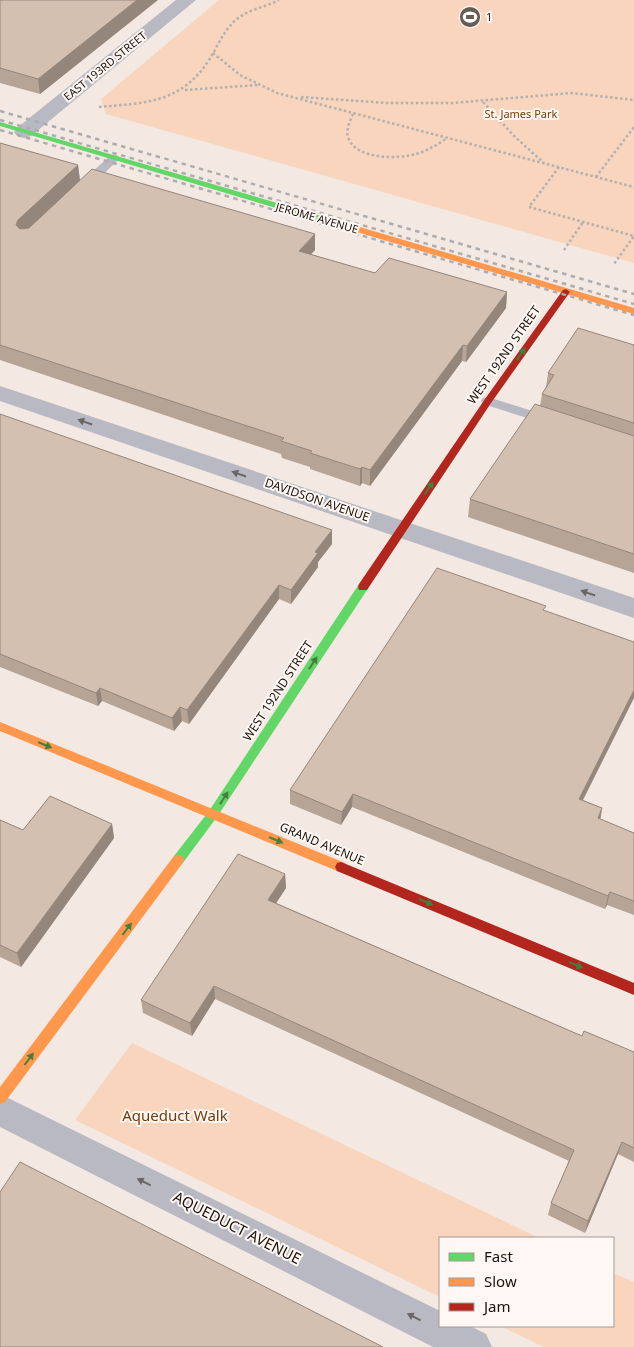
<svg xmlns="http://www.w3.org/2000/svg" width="634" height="1347" viewBox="0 0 634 1347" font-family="'Noto Sans',sans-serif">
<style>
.green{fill:#f8d5bc}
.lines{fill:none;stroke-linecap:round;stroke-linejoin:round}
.path{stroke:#b2b0b2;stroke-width:2.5;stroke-dasharray:2.5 2.5;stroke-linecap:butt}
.lane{fill:#b8b9c3;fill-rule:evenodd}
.street{fill:#b8b9c3;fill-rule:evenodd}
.fast{fill:#63d668;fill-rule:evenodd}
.slow{fill:#ff974d;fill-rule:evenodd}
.jam{fill:#b3261e;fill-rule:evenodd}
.rail{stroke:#aeacaf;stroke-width:2.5;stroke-dasharray:4.5 4.5;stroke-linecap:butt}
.wall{fill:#b6a597}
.shaded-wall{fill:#94867b}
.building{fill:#d4c0b0;stroke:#94867b}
.oneway{fill:#437e3e}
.oneway2{fill:#6a6666}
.labels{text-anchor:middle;stroke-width:4;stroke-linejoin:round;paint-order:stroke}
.far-poi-label{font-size:11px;fill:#1c120a;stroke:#fef7f3;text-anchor:start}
.far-street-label{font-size:11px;fill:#1c120a;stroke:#fef7f3}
.far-park-label{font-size:11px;fill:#713c09;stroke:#fef7f3}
.street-label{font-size:12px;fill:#1c120a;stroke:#fef7f3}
.near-park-label{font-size:15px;fill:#713c09;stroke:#fef7f3}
.near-street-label{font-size:15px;fill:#1c120a;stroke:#fef7f3}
</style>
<rect width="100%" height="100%" fill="#f3e8e2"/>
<!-- green -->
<g class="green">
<polygon points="219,0 634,0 634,263 106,114 101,99"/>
<polygon points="132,1043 539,1238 440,1238 440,1297 75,1120"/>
<polygon points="613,1273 634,1282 634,1347 544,1347 500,1326 613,1326"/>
</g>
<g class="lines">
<!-- path -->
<g class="path">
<polyline points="213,53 240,75 277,93 634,187"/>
<polyline points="185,90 258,85"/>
<polyline points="301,97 387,103 452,103 572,93 634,100"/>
<polyline points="483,102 514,136 544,163"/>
<path d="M 99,107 C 146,103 181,103 209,60 C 218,46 224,29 237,19 C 249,9 266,7 279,0"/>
<path d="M 353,114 C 350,121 346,129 348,137 C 355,160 398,159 416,154 C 427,151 437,145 447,138"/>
<polyline points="559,167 529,207 634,236 614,264"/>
<polyline points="596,177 634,127"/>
<polyline points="564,250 583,222"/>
</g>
<!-- lane -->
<g class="lane">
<polygon points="114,154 118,156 120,158 118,160 89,188 81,188 79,185 81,182 110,156"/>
<polygon points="488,397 554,418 556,421 554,424 549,425 483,404 481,401 483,398"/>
</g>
<!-- street -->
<g class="street">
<polygon points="176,0 196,0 31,136 24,138 17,136 14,132 17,128"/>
<polygon points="0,386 634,598 634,618 0,401"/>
<polygon points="0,1094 440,1311 440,1326 470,1326 486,1334 492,1347 433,1347 0,1127"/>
</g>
<!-- fast -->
<g class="fast">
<polygon points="0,122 339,221 340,223 339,225 333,225 0,126"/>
<polygon points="363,583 368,587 367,590 217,817 182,864 178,865 174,864 172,860 174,856 209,811 359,584"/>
</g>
<!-- slow -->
<g class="slow">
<polygon points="336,220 634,308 634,314 333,225 333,221"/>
<polygon points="0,722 345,863 347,867 345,871 341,872 337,871 0,731"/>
<polygon points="178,855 182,856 184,860 182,864 5,1102 0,1104 0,1087 174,856"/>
</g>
<!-- jam -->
<g class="jam">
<polygon points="566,289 570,292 491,403 367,590 359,590 358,587 359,584 485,399 563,290"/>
<polygon points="341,862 634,983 634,995 337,871 335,867 337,863"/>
</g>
<!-- rail -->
<g class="rail">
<polyline points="0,111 634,294"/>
<polyline points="0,120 634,304"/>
<polyline points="0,130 634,315"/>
</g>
</g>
<!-- wall -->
<g class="wall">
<polygon points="157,0 40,94 0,83 0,1"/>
<polygon points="0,143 78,165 80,181 315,250 310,254 375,273 507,292 506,308 466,362 462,361 370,486 362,483 360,486 310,469 310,467 282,458 281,454 0,360"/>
<polygon points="634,345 634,573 468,517 470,499 540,406 542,394 546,387 548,373"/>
<polygon points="0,414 332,544 318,562 318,567 291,604 279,599 189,724 182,721 174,731 102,701 98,706 0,667"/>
<polygon points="545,611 583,800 602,808 600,819 634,833 634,915 607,905 605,909 352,807 341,825 290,804 290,790"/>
<polygon points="0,820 23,830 112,824 114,838 21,967 0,957"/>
<polygon points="285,874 286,888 276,903 582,1036 634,1052 634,1162 618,1154 585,1233 548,1215 551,1203 569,1161 215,999 192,1036 143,1013 141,1000"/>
</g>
<!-- shaded-wall -->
<g class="shaded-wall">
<polygon points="137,0 158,0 40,94 38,79"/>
<polygon points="78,165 80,181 21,236 16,225 18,220"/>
<polygon points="315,234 315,250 299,267 299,251"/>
<polygon points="507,292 506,308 466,362 467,346"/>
<polygon points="463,345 462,361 370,486 370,470"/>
<polygon points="362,467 362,483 360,486 360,469"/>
<polygon points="332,530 332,544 318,562 318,567 291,604 291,590 315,552"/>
<polygon points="279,585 279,599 189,724 187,710"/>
<polygon points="100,688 102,701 98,706 96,693"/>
<polygon points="634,690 634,698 577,812 579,799"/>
<polygon points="180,707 182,721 174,731 172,718"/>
<polygon points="353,794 352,807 341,825 342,812"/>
<polygon points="602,808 600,822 598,818"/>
<polygon points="112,824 114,838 21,967 17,953"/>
<polygon points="285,874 286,888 269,914 268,900"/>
<polygon points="610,892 607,905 605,909 608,896"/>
<polygon points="214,986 215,999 192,1036 190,1023"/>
<polygon points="622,1142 618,1154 585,1233 588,1221"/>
</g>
<!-- building -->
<g class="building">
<polygon points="2,0 137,0 38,79 0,68 0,1"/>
<polygon points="0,143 78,165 18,220 16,225 20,229 29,228 92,169 315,234 299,251 375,273 389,258 507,292 467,346 463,345 370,470 362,467 360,469 310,453 312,451 281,441 284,438 0,345"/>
<polygon points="578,328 634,345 634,423 542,394 554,375 548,373"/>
<polygon points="535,404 634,436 634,554 470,499"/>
<polygon points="0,414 332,530 315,552 318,553 291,590 279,585 187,710 180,707 172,718 100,688 96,693 0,654"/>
<polygon points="437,568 546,606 543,610 634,642 634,690 579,799 602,808 598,818 634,833 634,901 610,892 608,896 353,794 342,812 290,790"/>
<polygon points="50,796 112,824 17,953 0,945 0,820 23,830"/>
<polygon points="238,854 285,874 268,900 582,1036 584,1031 634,1052 634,1148 622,1142 588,1221 551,1203 574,1150 214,986 190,1023 141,1000"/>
<polygon points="20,1162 383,1347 0,1347 0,1192"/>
</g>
<!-- one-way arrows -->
<defs><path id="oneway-solid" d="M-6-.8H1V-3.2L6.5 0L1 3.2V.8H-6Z" transform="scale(1.25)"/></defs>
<g class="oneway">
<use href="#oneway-solid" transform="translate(521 354) rotate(-55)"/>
<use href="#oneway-solid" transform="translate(429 488) rotate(-56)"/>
<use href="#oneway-solid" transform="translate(313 663) rotate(-57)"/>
<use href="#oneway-solid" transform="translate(45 745) rotate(22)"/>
<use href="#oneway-solid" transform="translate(224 798) rotate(-57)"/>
<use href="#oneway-solid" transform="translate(276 840) rotate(23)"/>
<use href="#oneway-solid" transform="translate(426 902) rotate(23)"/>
<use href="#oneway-solid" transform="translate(127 929) rotate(-53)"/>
<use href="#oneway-solid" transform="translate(576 965) rotate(23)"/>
<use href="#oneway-solid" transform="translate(29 1059) rotate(-53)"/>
</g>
<g class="oneway2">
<use href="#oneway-solid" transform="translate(85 422) rotate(-161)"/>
<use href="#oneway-solid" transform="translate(239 474) rotate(-161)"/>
<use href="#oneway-solid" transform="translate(588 593) rotate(-161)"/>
<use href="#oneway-solid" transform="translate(144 1182) rotate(-153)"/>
<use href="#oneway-solid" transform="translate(414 1317) rotate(-153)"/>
</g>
<!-- icons -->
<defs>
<g id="stadium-disc" transform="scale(1.125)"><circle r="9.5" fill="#675d56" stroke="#fef7f3"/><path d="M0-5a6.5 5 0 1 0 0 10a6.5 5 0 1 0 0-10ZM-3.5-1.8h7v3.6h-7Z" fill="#fff"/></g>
</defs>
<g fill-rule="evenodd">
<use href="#stadium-disc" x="470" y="17"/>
</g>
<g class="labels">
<!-- far-poi labels -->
<g class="far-poi-label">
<text x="486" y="21">1</text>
</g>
<!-- far-street labels -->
<g class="far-street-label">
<text transform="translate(105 66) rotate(-39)" y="4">EAST 193RD STREET</text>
<text transform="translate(317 218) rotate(16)" y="4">JEROME AVENUE</text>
</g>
<!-- far-park labels -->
<g class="far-park-label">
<text x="521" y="118">St. James Park</text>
</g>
<!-- street labels -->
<g class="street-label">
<text transform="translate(504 355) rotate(-55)" y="4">WEST 192ND STREET</text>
<text transform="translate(317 500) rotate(19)" y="4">DAVIDSON AVENUE</text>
<text transform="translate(278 691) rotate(-57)" y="4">WEST 192ND STREET</text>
<text transform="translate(322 844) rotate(23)" y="4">GRAND AVENUE</text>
</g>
<!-- near-park labels -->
<g class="near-park-label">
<text x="175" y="1121">Aqueduct Walk</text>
</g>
<!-- near-street labels -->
<g class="near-street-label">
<text transform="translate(237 1228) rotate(27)" y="5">AQUEDUCT AVENUE</text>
</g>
</g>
<!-- legend -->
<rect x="439" y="1237" width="175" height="90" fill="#fef7f3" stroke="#a49b96"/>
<rect x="449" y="1253" width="25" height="8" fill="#63d668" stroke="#a49b96"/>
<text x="484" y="1262" font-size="15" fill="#1c120a">Fast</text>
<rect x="449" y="1278" width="25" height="8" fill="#ff974d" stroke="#a49b96"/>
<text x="484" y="1287" font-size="15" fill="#1c120a">Slow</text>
<rect x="449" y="1303" width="25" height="8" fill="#b3261e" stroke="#a49b96"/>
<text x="484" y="1312" font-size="15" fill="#1c120a">Jam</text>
</svg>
